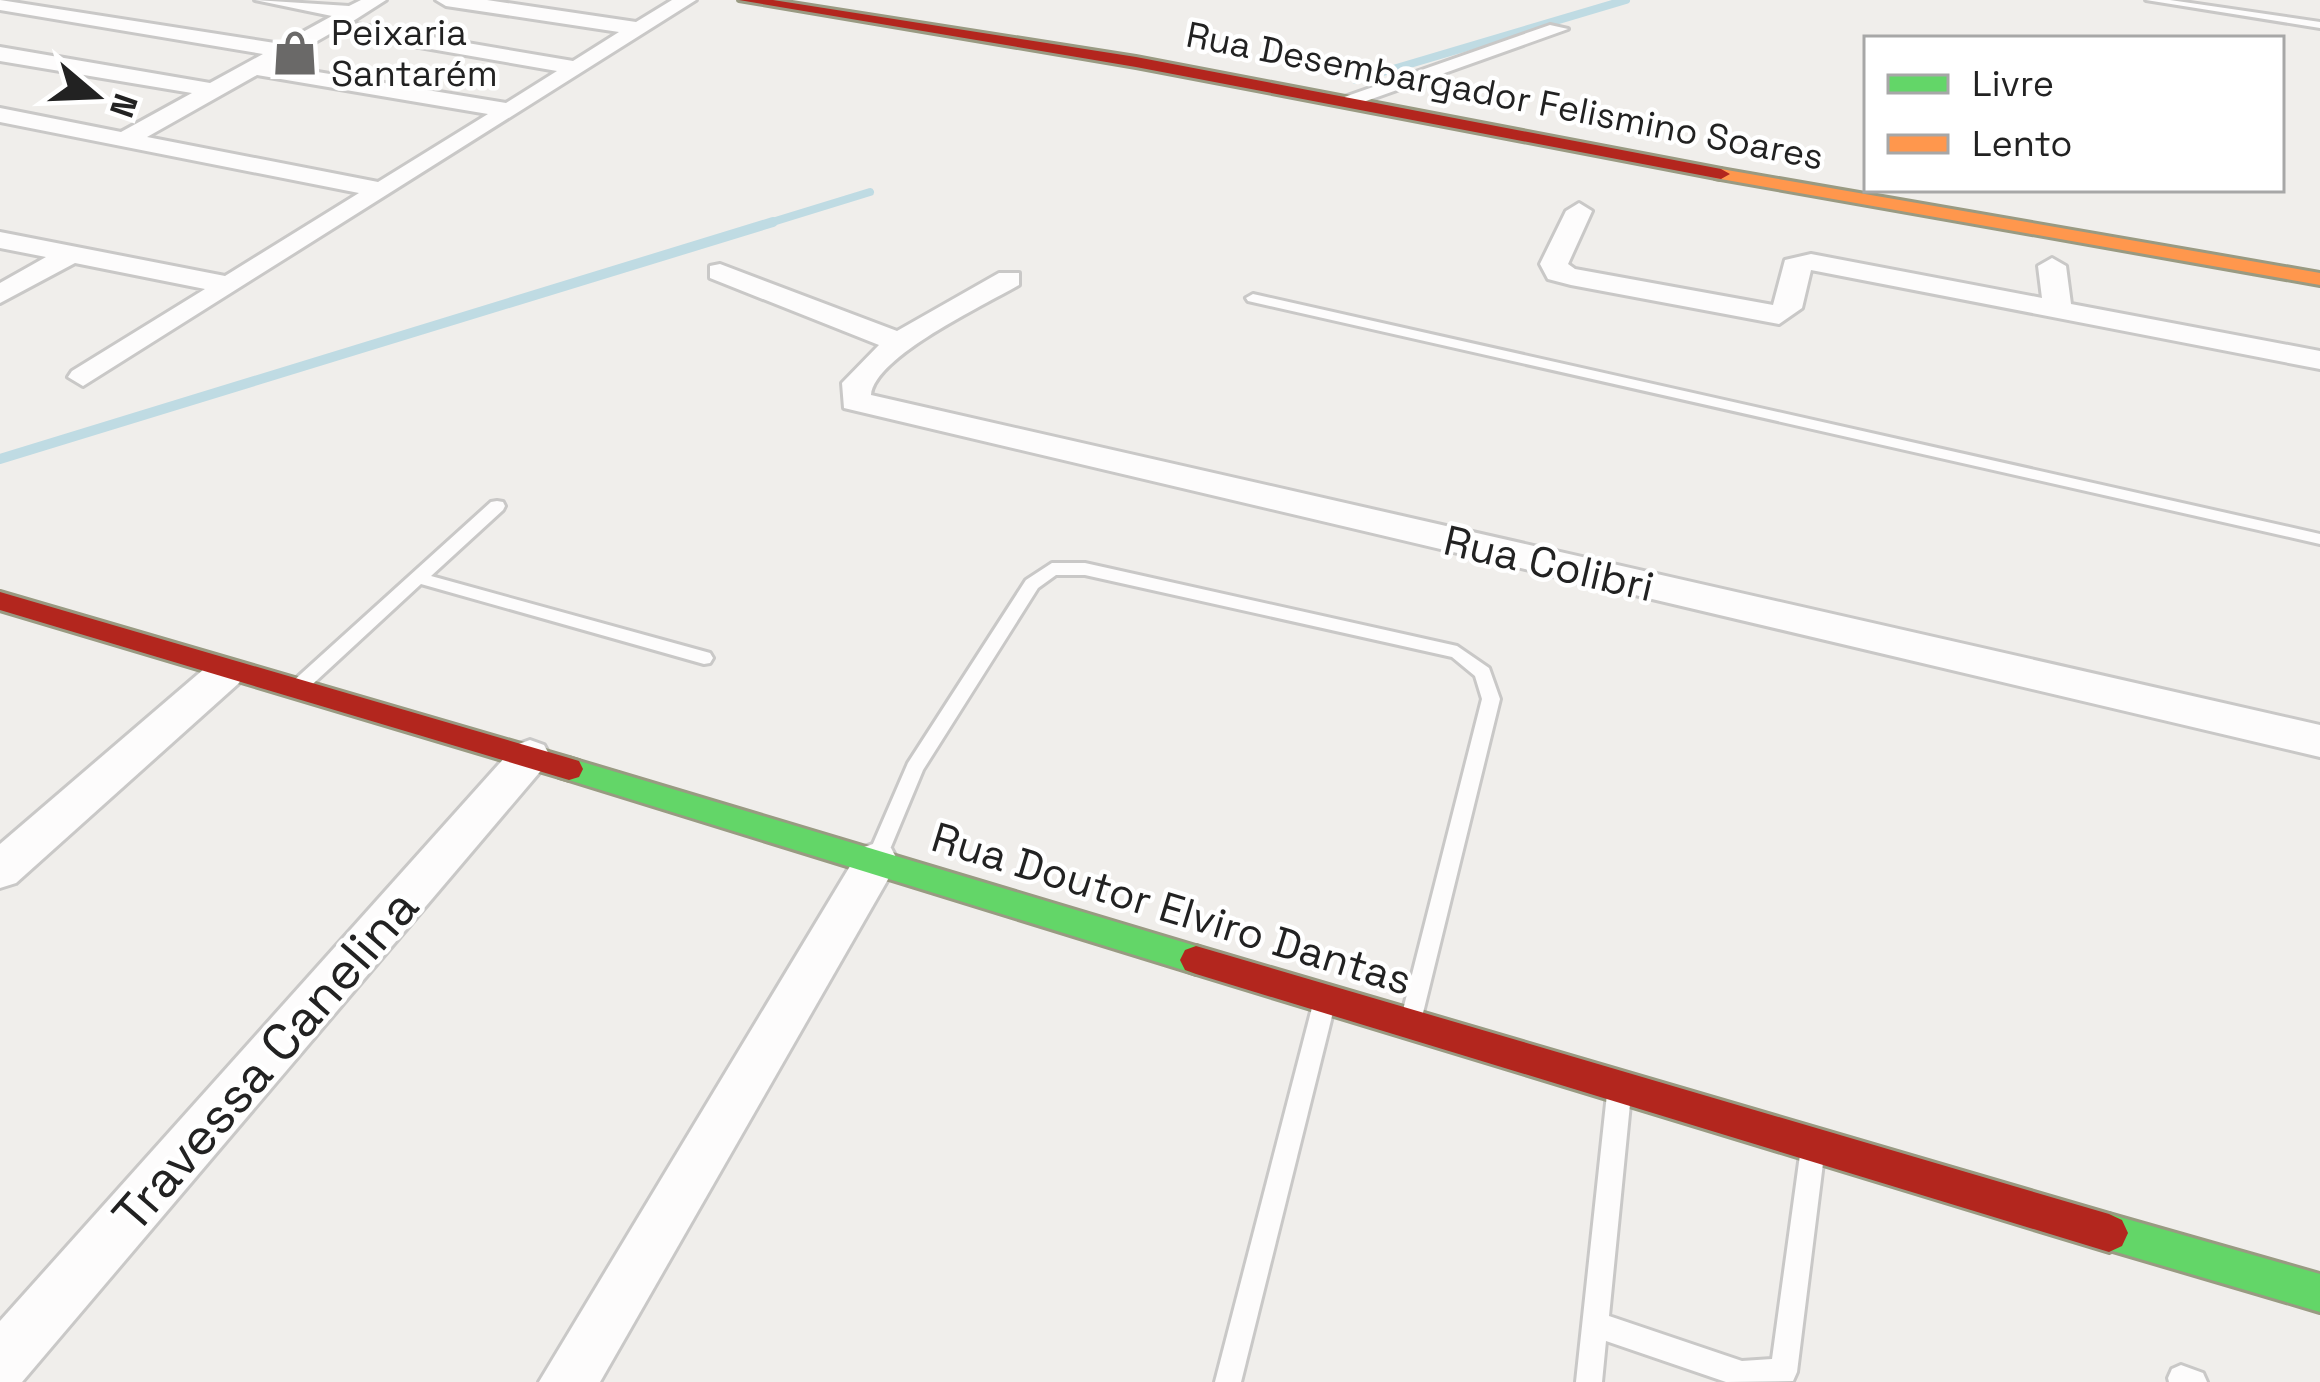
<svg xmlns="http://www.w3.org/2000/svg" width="2320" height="1382" viewBox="0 0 2320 1382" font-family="'Space Grotesk',sans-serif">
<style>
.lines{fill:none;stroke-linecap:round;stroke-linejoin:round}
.stream-far1{stroke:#bfdbe3;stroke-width:8}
.stream{stroke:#bfdbe3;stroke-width:10}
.lane-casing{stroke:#c9c8c7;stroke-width:6}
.street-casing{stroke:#c9c8c7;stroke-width:6}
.fast-casing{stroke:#999a82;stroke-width:6}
.slow-casing{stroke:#999a82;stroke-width:6}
.jam-casing{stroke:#999a82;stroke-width:6}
.lane{fill:#fdfcfc;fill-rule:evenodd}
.street{fill:#fdfcfc;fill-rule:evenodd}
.fast{fill:#63d668;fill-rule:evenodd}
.slow{fill:#ff974d;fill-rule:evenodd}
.jam{fill:#b3261e;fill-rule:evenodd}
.labels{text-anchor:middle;stroke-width:9;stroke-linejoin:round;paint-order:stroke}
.far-poi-label{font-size:36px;fill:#222;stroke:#fff;text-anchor:start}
.far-street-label{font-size:36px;fill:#222;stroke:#fff}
.street-label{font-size:42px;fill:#222;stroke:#fff}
.near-street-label{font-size:51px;fill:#222;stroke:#fff}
</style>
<rect width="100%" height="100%" fill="#f0eeeb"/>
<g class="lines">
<!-- stream-far1 -->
<g class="stream-far1">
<polyline points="1356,80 1626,0"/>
<polyline points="763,225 870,192"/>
</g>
<!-- stream -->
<polyline class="stream" points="0,459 773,222"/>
<!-- lane casing -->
<g class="lane-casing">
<g id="lane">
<polygon points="2146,0 2170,0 2320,22 2320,28"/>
<polygon points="1253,294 2320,534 2320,544 1248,301 1246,298"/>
<polygon points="497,501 503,502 505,506 503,510 431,576 710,653 713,658 710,663 704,664 421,584 303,693 291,693 288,688 291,683 491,502"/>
<polygon points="1052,563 1085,563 1457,646 1489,668 1500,699 1421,1021 1413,1024 1405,1021 1402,1014 1482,699 1475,676 1452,657 1085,575 1056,575 1038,588 923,770 883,866 876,868 869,866 866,860 908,763 1026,580"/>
<polygon points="1324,994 1332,997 1335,1004 1241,1382 1215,1382 1313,1004 1316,997"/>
<polygon points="1619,1083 1627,1086 1631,1094 1609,1316 1742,1361 1772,1359 1800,1155 1804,1147 1812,1143 1820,1147 1824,1155 1797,1372 1793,1381 1726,1382 1606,1341 1602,1382 1576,1382 1607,1094 1611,1086"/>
<polygon points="2181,1365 2203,1373 2207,1382 2169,1382 2168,1378 2172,1369"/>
</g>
</g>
<!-- street casing -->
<g class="street-casing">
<g id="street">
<path d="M 0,0 L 281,44 L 332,16 L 255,0 L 349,6 L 361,0 L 386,0 L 350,23 L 573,61 L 619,32 L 446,6 L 436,0 L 487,0 L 636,22 L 672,0 L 696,0 L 83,386 L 68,377 L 72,371 L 205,289 L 75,263 L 0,303 L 0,283 L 46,257 L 0,248 L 0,232 L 225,276 L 359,193 L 0,122 L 0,108 L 121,132 L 192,93 L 0,61 L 0,47 L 210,83 L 263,54 L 0,10 ZM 333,32 L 557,71 L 506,103 L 275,65 ZM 257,75 L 488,114 L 378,182 L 147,137 Z"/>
<polygon points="1550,25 1568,29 1352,106 1333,101"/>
<polygon points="1579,203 1592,211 1568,264 1575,269 1773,305 1785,260 1811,254 2042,298 2038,266 2052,258 2066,266 2071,304 2320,351 2320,369 1811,270 1802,308 1779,324 1571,285 1548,279 1540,264 1566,211"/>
<path d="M 720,264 L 897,331 L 999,273 L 1019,273 L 1019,285 C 985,305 875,356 871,395 L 2320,725 L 2320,757 L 844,408 L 842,383 L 879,345 L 710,278 L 710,266 Z"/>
<polygon points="225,659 239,663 244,673 239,683 16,883 0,888 0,844 211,663"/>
<polygon points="530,740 544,745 550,756 544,767 22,1382 0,1382 0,1321 516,745"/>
<polygon points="876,843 891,848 898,861 891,874 600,1382 539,1382 861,848"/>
</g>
</g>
<!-- fast casing -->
<g class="fast-casing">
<g id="fast">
<polygon points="569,758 1196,946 1207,950 1212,960 1207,970 1196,974 559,777 555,769 559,761"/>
<polygon points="2109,1214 2320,1274 2320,1312 2096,1246 2090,1233 2096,1220"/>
</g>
</g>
<!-- slow casing -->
<g class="slow-casing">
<polygon id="slow" points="1721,169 2320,273 2320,285 1715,178 1712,174"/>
</g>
<!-- jam casing -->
<g class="jam-casing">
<g id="jam">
<polygon points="739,0 773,0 1136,57 1721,169 1730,174 1721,179 1136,67"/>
<polygon points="0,592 569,758 579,761 583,769 579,777 569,780 0,610"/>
<polygon points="1196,946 2109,1214 2122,1220 2128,1233 2122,1246 2109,1252 1196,974 1185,970 1180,960 1185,950"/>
</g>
</g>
<!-- lane -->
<use href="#lane" class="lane"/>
<!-- street -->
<use href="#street" class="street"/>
<!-- fast -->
<use href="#fast" class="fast"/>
<!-- slow -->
<use href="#slow" class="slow"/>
<!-- jam -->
<use href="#jam" class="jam"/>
</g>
<!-- icons -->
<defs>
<g id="shop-bare" transform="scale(3.6)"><path d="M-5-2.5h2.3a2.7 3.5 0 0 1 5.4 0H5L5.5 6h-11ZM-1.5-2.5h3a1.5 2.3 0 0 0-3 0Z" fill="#6a6968" stroke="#fff" stroke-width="2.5" paint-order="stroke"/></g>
</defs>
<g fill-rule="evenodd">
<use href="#shop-bare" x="295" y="53"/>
</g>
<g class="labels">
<!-- far-poi labels -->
<g class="far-poi-label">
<text x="331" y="45">Peixaria<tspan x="331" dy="41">Santarém</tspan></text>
</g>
<!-- far-street labels -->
<g class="far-street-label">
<text transform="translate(1505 95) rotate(11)" y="13">Rua Desembargador Felismino Soares</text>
</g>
<!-- street labels -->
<g class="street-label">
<text transform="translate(1549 563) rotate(13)" y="15">Rua Colibri</text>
<text transform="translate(1172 908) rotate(17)" y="15">Rua Doutor Elviro Dantas</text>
</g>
<!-- near-street labels -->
<g class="near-street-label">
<text transform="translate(265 1060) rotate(-49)" y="18">Travessa Canelina</text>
</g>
</g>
<!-- legend -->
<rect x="1864" y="36" width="420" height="156" fill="#ffffff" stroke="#a7a7a7" stroke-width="3"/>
<rect x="1888" y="75" width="60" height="18" fill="#63d668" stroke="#a7a7a7" stroke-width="3"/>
<text x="1972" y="96" font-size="36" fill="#222222">Livre</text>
<rect x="1888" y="135" width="60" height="18" fill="#ff974d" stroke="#a7a7a7" stroke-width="3"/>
<text x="1972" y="156" font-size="36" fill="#222222">Lento</text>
<!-- north arrow -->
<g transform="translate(96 96) rotate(109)" stroke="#ffffff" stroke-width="9" paint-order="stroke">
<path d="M0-9L21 45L0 30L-21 45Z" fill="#222222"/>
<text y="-18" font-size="33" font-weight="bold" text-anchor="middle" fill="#222222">N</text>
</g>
</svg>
